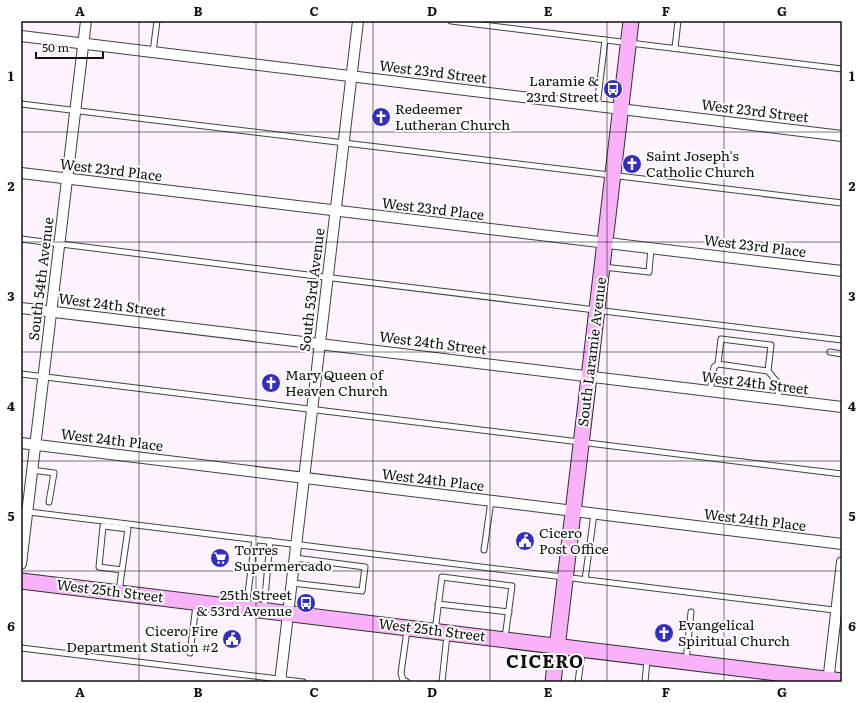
<svg xmlns="http://www.w3.org/2000/svg" width="863" height="703" viewBox="0 0 863 703" font-family="Literata,serif">
<style>
.lines{fill:none;stroke-linecap:round;stroke-linejoin:round}
.lane-casing{stroke:#424242;stroke-width:7}
.street-casing{stroke:#424242;stroke-width:12}
.secondary-casing{stroke:#313131;stroke-width:17}
.lane{stroke:#fff;stroke-width:5}
.street{stroke:#fff;stroke-width:10}
.secondary{stroke:#f9b1fa;stroke-width:15}
.grid{fill:none;stroke:#0f0f0f;stroke-width:1;stroke-opacity:0.55}
.labels{text-anchor:middle;stroke-width:4;stroke-linejoin:round;paint-order:stroke}
.street-label{font-size:14px;fill:#0f0f0f;stroke:#fff}
.poi-label{font-size:14px;fill:#0f0f0f;stroke:#fff;text-anchor:start}
.district-label{font-size:18px;font-weight:bold;letter-spacing:1px;fill:#0f0f0f;stroke:#fff}
.neatline{fill:none;stroke:#0f0f0f;stroke-width:1.5}
.grid-label{font-size:13px;text-anchor:middle;font-weight:bold;fill:#0f0f0f}
</style>
<rect width="100%" height="100%" fill="#fdf2fe"/>
<g class="lines">
<!-- lane casing -->
<g class="lane-casing">
<g id="lane">
<polyline points="451,21 842,69"/>
<polyline points="675,48 678,21"/>
<polyline points="153,52 157,21"/>
<polyline points="21,104 842,203"/>
<polyline points="597,106 605,40"/>
<polyline points="21,239 316,276 842,340"/>
<polyline points="603,267 649,272 651,248"/>
<polyline points="830,352 842,354"/>
<polyline points="718,364 768,371 777,382 779,400"/>
<polyline points="21,374 842,474"/>
<polyline points="710,391 714,367 718,364 721,339 771,345 768,371"/>
<polyline points="32,470 54,473 49,502"/>
<polyline points="21,511 842,611"/>
<polyline points="484,550 491,501"/>
<polyline points="585,580 594,514"/>
<polyline points="292,583 362,591 365,567 295,558"/>
<polyline points="119,591 128,529 103,526 99,567 122,570"/>
<polyline points="438,604 509,612"/>
<polyline points="246,608 255,539"/>
<polyline points="264,609 270,541"/>
<polyline points="407,630 401,673 403,680 407,682"/>
<polyline points="435,631 442,577 512,586 505,638"/>
<polyline points="21,648 303,682"/>
<polyline points="190,653 196,605"/>
<polyline points="686,661 691,612"/>
<polyline points="442,682 447,635"/>
<polyline points="578,682 582,652"/>
<polyline points="645,682 647,660"/>
</g>
</g>
<!-- street casing -->
<g class="street-casing">
<g id="street">
<polyline points="21,36 842,136"/>
<polyline points="21,173 842,271"/>
<polyline points="21,308 842,407"/>
<polyline points="21,443 842,544"/>
<polyline points="21,564 86,21"/>
<polyline points="280,682 358,21"/>
<polyline points="828,682 842,562"/>
</g>
</g>
<!-- secondary casing -->
<g class="secondary-casing">
<g id="secondary">
<polyline points="21,581 842,681"/>
<polyline points="553,682 631,21"/>
</g>
</g>
<!-- lane -->
<use href="#lane" class="lane"/>
<!-- street -->
<use href="#street" class="street"/>
<!-- secondary -->
<use href="#secondary" class="secondary"/>
</g>
<!-- grid -->
<path class="grid" d="M 139,21 L 139,682M 256,21 L 256,682M 373,21 L 373,682M 490,21 L 490,682M 607,21 L 607,682M 724,21 L 724,682M 21,132 L 842,132M 21,242 L 842,242M 21,352 L 842,352M 21,461 L 842,461M 21,571 L 842,571"/>
<!-- icons -->
<defs>
<g id="bus-disc" transform="scale(1)"><circle r="9.5" fill="#352fb7" stroke="#fff"/><path d="M-5-6H5V4H4V6H2V4H-2V6H-4V4H-5ZM-3.5-4V0h7V-4ZM-3.5 1.2v1.5H-2V1.2ZM2 1.2v1.5H3.5V1.2Z" fill="#fff"/></g>
<g id="church-disc" transform="scale(1)"><circle r="9.5" fill="#352fb7" stroke="#fff"/><path d="M-1.2-6h2.4v3.5h3.3v2.4h-3.3V6h-2.4V-.1h-3.3v-2.4h3.3Z" fill="#fff"/></g>
<g id="civic-disc" transform="scale(1)"><circle r="9.5" fill="#352fb7" stroke="#fff"/><path d="M-.6-6.5H3V-4.5H.6V-3L4-1V1h2V6H-6V1h2V-1L-.6-3ZM-1.2 2.5V6h2.4V2.5Z" fill="#fff"/></g>
<g id="supermarket-disc" transform="scale(1)"><circle r="9.5" fill="#352fb7" stroke="#fff"/><path d="M-6-5.5h2.5l.6 2H6L4.5 2H-2.5L-4.4-4H-6ZM-1.5 3.2a1.3 1.3 0 1 0 .1 0ZM3 3.2a1.3 1.3 0 1 0 .1 0Z" fill="#fff"/></g>
</defs>
<g fill-rule="evenodd">
<use href="#bus-disc" x="613" y="89"/>
<use href="#church-disc" x="381" y="117"/>
<use href="#church-disc" x="632" y="164"/>
<use href="#church-disc" x="271" y="383"/>
<use href="#civic-disc" x="525" y="541"/>
<use href="#supermarket-disc" x="220" y="558"/>
<use href="#bus-disc" x="306" y="603"/>
<use href="#church-disc" x="664" y="633"/>
<use href="#civic-disc" x="232" y="639"/>
</g>
<g class="labels">
<!-- street labels -->
<g class="street-label">
<text transform="translate(433 72) rotate(7)" y="5">West 23rd Street</text>
<text transform="translate(755 111) rotate(7)" y="5">West 23rd Street</text>
<text transform="translate(111 170) rotate(7)" y="5">West 23rd Place</text>
<text transform="translate(433 209) rotate(7)" y="5">West 23rd Place</text>
<text transform="translate(755 246) rotate(7)" y="5">West 23rd Place</text>
<text transform="translate(41 279) rotate(-83)" y="5">South 54th Avenue</text>
<text transform="translate(312 290) rotate(-83)" y="5">South 53rd Avenue</text>
<text transform="translate(112 305) rotate(7)" y="5">West 24th Street</text>
<text transform="translate(433 343) rotate(7)" y="5">West 24th Street</text>
<text transform="translate(592 352) rotate(-83)" y="5">South Laramie Avenue</text>
<text transform="translate(755 383) rotate(7)" y="5">West 24th Street</text>
<text transform="translate(112 440) rotate(7)" y="5">West 24th Place</text>
<text transform="translate(433 480) rotate(7)" y="5">West 24th Place</text>
<text transform="translate(755 520) rotate(7)" y="5">West 24th Place</text>
<text transform="translate(110 591) rotate(7)" y="5">West 25th Street</text>
<text transform="translate(432 630) rotate(7)" y="5">West 25th Street</text>
</g>
<!-- poi labels -->
<g class="poi-label">
<text x="599" y="86" text-anchor="end">Laramie &amp;<tspan x="599" dy="16">23rd Street</tspan></text>
<text x="395" y="114">Redeemer<tspan x="395" dy="16">Lutheran Church</tspan></text>
<text x="646" y="161">Saint Joseph's<tspan x="646" dy="16">Catholic Church</tspan></text>
<text x="285" y="380">Mary Queen of<tspan x="285" dy="16">Heaven Church</tspan></text>
<text x="539" y="538">Cicero<tspan x="539" dy="16">Post Office</tspan></text>
<text x="234" y="555">Torres<tspan x="234" dy="16">Supermercado</tspan></text>
<text x="292" y="600" text-anchor="end">25th Street<tspan x="292" dy="16">&amp; 53rd Avenue</tspan></text>
<text x="678" y="630">Evangelical<tspan x="678" dy="16">Spiritual Church</tspan></text>
<text x="218" y="636" text-anchor="end">Cicero Fire<tspan x="218" dy="16">Department Station #2</tspan></text>
</g>
<!-- district labels -->
<g class="district-label">
<text x="545" y="668">CICERO</text>
</g>
</g>
<!-- border -->
<rect width="863" height="703" fill="none" stroke="#ffffff" stroke-width="44"/>
<!-- scale -->
<path d="M36 52v6h67v-6" fill="none" stroke="#0f0f0f" stroke-width="2"/>
<text x="42" y="52" font-size="12" fill="#0f0f0f" stroke="#ffffff" stroke-width="3" paint-order="stroke">50 m</text>
<rect x="22" y="22" width="819" height="659" class="neatline"/>
<g class="grid-label">
<text x="80" y="16">A</text>
<text x="198" y="16">B</text>
<text x="314" y="16">C</text>
<text x="432" y="16">D</text>
<text x="548" y="16">E</text>
<text x="666" y="16">F</text>
<text x="782" y="16">G</text>
<text x="11" y="81">1</text>
<text x="852" y="81">1</text>
<text x="11" y="191">2</text>
<text x="852" y="191">2</text>
<text x="11" y="301">3</text>
<text x="852" y="301">3</text>
<text x="11" y="411">4</text>
<text x="852" y="411">4</text>
<text x="11" y="521">5</text>
<text x="852" y="521">5</text>
<text x="11" y="631">6</text>
<text x="852" y="631">6</text>
<text x="80" y="697">A</text>
<text x="198" y="697">B</text>
<text x="314" y="697">C</text>
<text x="432" y="697">D</text>
<text x="548" y="697">E</text>
<text x="666" y="697">F</text>
<text x="782" y="697">G</text>
</g>
</svg>
